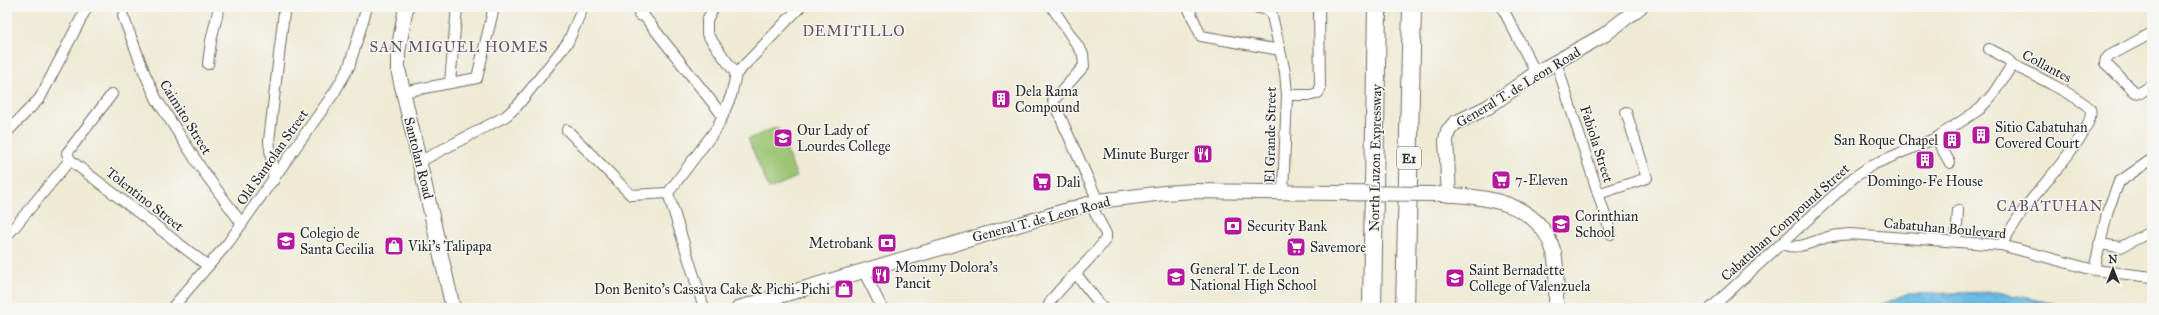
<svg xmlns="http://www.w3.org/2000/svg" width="2159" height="315" viewBox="0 0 2159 315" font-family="'IM FELL Great Primer',serif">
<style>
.garden{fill:#9bc572;stroke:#63784e}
.water{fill:url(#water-waves);stroke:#4a7488}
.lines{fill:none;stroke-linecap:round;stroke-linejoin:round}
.street-casing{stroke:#6f6e66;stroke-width:12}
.secondary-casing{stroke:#6f6e66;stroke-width:16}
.highway-casing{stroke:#6f6e66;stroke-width:20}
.street{stroke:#fff;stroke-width:10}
.secondary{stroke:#fff;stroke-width:14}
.highway{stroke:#fff;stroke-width:18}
.secondary-bridge-casing{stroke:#6f6e66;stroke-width:16;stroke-linecap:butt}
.secondary-bridge{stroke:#fff;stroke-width:14}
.labels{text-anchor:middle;stroke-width:3;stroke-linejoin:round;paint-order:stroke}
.shield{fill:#f6f6f2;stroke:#686867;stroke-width:1}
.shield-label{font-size:13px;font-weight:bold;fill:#2b2b2b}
.street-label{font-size:14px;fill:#2b2b2b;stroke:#f6f6f2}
.poi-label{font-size:14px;fill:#2b2b2b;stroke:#f6f6f2;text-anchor:start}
.neighbourhood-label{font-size:15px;letter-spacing:1px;fill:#645363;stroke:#f6f6f2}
</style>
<defs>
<pattern id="water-waves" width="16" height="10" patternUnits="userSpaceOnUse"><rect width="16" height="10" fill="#6abce6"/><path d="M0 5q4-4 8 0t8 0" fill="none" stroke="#5799bb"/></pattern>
</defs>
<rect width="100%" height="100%" fill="#f6f6f2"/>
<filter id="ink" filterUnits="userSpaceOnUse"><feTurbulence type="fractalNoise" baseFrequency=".025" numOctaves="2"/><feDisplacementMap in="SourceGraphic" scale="8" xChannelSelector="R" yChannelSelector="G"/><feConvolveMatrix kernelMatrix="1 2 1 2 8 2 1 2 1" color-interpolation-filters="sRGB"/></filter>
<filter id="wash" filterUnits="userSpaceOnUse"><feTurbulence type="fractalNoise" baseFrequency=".012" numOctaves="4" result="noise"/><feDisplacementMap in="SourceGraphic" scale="16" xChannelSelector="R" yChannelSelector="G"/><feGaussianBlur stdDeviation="0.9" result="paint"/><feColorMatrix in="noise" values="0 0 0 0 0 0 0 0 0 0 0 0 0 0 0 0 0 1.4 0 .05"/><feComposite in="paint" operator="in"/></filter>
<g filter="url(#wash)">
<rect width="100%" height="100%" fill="#eeead4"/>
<!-- garden -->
<polygon class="garden" points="777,127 797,177 769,189 748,139"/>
<!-- water -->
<polygon class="water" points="1997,292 2057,304 2065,308 1873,308 1906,294"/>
</g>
<g filter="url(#ink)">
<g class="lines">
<!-- street casing -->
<g class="street-casing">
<g id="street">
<polyline points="1052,7 1083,54 1084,66 1053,101 1098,201"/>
<polyline points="1188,7 1201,36 1280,50"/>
<polyline points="1253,7 1271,10"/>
<polyline points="1270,7 1285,72 1287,95 1283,192"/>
<polyline points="1502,7 1536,73"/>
<polyline points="639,15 644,16 723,116"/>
<polyline points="123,16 145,74 157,100 201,168 242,224"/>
<polyline points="2152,33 2109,56 2106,59 2105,63 2135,92 2140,93 2152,85"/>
<path d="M 1989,49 C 1995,52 2002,55 2008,60 C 2010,61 2011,64 2014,66 C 2025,70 2086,101 2090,109 C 2098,126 2040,188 2028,204 C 2018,217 2010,231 2001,245"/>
<polyline points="1556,62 1611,234"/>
<polyline points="208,64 211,41 219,7"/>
<polyline points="736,74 800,7"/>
<polyline points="450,82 457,7"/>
<polyline points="403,92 477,78 494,7"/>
<polyline points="112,94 67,153 70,160 208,266"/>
<polyline points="1287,95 1312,95 1318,93 1320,90 1319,7"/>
<polyline points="567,130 631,195 668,193"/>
<polyline points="7,132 40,98 87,7"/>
<polyline points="1936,138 1950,163"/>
<polyline points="421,161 506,116 518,105 568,42 583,7"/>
<polyline points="274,180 269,141 284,12"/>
<polyline points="1598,194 1647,178 1626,112"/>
<polyline points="7,236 70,160"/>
<polyline points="1956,242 1958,210"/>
<path d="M 1782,244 C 1798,251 1813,241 1828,237 C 1835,235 1843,235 1850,234 L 2001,245 L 2094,270 L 2152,277"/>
<polyline points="2099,244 2121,247 2152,231"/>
<polyline points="863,270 882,308"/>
<polyline points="2094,270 2108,210 2119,182 2152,159"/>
<polyline points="1076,274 1103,308"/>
<polyline points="172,308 228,243 334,93 349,67 367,7"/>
<polyline points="704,308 668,193 717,128 731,96 736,74 707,34 707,20 714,7"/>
<path d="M 1048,308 C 1047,297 1098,255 1106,238 L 1106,234 L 1090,203"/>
<polyline points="1711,308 1853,178 1872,165 1936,138 1980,109 1993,94 2012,65"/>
</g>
</g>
<!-- secondary casing -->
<g class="secondary-casing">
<g id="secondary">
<polyline points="406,7 398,52 398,69 453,308"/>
<path d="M 1440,194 C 1484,197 1540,200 1554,253 C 1558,270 1556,290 1556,308"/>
<polyline points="1449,195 1446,140 1448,131 1455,123 1488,107 1536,73 1604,35 1640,7"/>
<polyline points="739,308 1098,201 1164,193 1194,191 1336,193"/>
</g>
</g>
<!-- highway casing -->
<g class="highway-casing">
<g id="highway">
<polyline points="1372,308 1377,7"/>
<polyline points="1405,308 1412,7"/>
</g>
</g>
<!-- street -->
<use href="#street" class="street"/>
<!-- secondary -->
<use href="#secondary" class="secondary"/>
<!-- highway -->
<use href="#highway" class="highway"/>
<!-- secondary-bridge casing -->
<g class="secondary-bridge-casing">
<polyline id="secondary-bridge" points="1336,193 1435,194"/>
</g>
<!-- secondary-bridge -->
<use href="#secondary-bridge" class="secondary-bridge"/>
</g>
</g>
<!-- icons -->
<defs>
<g id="building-square" transform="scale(1)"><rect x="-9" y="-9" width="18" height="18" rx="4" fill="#b5179e" stroke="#f6f6f2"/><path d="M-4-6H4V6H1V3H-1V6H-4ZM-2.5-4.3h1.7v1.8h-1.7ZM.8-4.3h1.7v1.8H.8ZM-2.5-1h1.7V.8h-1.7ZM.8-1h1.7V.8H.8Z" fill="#fff"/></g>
<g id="university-square" transform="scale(1)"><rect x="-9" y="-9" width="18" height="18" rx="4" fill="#b5179e" stroke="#f6f6f2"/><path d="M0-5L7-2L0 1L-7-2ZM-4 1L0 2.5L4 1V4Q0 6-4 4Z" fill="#fff"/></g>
<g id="restaurant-square" transform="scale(1)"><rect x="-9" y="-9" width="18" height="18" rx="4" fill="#b5179e" stroke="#f6f6f2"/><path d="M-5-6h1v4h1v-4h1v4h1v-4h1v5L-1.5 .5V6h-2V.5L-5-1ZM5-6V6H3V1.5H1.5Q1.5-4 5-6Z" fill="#fff"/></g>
<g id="supermarket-square" transform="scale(1)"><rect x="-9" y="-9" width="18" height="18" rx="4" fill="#b5179e" stroke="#f6f6f2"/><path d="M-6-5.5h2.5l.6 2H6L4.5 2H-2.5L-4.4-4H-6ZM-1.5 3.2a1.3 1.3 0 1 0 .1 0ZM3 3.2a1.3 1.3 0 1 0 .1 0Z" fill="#fff"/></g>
<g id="school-square" transform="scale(1)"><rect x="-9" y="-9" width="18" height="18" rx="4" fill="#b5179e" stroke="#f6f6f2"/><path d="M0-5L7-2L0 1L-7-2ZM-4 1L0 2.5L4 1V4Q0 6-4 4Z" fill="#fff"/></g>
<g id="bank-square" transform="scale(1)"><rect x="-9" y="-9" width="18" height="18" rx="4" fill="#b5179e" stroke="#f6f6f2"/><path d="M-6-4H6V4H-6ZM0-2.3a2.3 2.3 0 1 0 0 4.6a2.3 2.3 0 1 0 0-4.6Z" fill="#fff"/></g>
<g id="shop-square" transform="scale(1)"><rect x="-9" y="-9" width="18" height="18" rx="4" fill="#b5179e" stroke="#f6f6f2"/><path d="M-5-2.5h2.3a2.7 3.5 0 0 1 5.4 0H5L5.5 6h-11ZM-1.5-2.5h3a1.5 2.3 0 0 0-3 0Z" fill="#fff"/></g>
</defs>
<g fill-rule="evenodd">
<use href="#building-square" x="1001" y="99"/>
<use href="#building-square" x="1981" y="135"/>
<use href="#university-square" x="783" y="138"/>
<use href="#building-square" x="1952" y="140"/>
<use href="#restaurant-square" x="1203" y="154"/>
<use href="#building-square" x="1925" y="160"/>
<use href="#supermarket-square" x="1501" y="180"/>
<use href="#supermarket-square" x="1042" y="182"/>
<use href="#school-square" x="1561" y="224"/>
<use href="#bank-square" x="1233" y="226"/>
<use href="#university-square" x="286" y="241"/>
<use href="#bank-square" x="887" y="243"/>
<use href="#shop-square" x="394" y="246"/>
<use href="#supermarket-square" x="1296" y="247"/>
<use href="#restaurant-square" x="881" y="275"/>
<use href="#school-square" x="1176" y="277"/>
<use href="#university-square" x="1455" y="278"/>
<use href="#shop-square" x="844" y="289"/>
</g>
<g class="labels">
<!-- shield labels -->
<rect class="shield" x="1397" y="147" width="24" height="22" rx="3"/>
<g class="shield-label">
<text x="1409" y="163">E1</text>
</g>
<!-- street labels -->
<g class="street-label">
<text transform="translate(2047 66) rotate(28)" y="5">Collantes</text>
<text transform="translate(1518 87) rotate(-31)" y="5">General T. de Leon Road</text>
<text transform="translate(186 117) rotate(58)" y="5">Caimito Street</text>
<text transform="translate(1270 135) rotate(-89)" y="5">El Grande Street</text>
<text transform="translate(1597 144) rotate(72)" y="5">Fabiola Street</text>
<text transform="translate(272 157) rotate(-55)" y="5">Old Santolan Street</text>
<text transform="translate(419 158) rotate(76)" y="5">Santolan Road</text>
<text transform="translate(1375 158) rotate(-89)" y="5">North Luzon Expressway</text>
<text transform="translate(145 199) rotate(38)" y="5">Tolentino Street</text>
<text transform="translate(1041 219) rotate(-15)" y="5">General T. de Leon Road</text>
<text transform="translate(1785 222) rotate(-42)" y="5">Cabatuhan Compound Street</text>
<text transform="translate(1945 228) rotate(5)" y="5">Cabatuhan Boulevard</text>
</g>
<!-- poi labels -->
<g class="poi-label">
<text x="1015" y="96">Dela Rama<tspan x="1015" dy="16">Compound</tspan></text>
<text x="1995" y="132">Sitio Cabatuhan<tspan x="1995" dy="16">Covered Court</tspan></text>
<text x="797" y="135">Our Lady of<tspan x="797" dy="16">Lourdes College</tspan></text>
<text x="1938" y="145" text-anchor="end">San Roque Chapel</text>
<text x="1189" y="159" text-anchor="end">Minute Burger</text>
<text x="1515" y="185">7-Eleven</text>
<text x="1925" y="186" text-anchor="middle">Domingo-Fe House</text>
<text x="1056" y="187">Dali</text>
<text x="1575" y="221">Corinthian<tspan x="1575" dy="16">School</tspan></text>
<text x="1247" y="231">Security Bank</text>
<text x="300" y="238">Colegio de<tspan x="300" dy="16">Santa Cecilia</tspan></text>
<text x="873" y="248" text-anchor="end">Metrobank</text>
<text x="408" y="251">Viki's Talipapa</text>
<text x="1310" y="252">Savemore</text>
<text x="895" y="272">Mommy Dolora's<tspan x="895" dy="16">Pancit</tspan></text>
<text x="1190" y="274">General T. de Leon<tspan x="1190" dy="16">National High School</tspan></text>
<text x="1469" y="275">Saint Bernadette<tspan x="1469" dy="16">College of Valenzuela</tspan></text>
<text x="830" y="294" text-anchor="end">Don Benito's Cassava Cake &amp; Pichi-Pichi</text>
</g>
<!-- neighbourhood labels -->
<g class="neighbourhood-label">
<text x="854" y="36">DEMITILLO</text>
<text x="459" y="52">SAN MIGUEL HOMES</text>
<text x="2050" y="211">CABATUHAN</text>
</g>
</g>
<!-- margin -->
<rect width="2159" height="315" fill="none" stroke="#f6f6f2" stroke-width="24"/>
<!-- north arrow -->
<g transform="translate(2113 269)" stroke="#f6f6f2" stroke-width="3" paint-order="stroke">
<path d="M0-3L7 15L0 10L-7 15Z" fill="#2b2b2b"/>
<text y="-6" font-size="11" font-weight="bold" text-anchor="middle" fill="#2b2b2b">N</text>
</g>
</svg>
